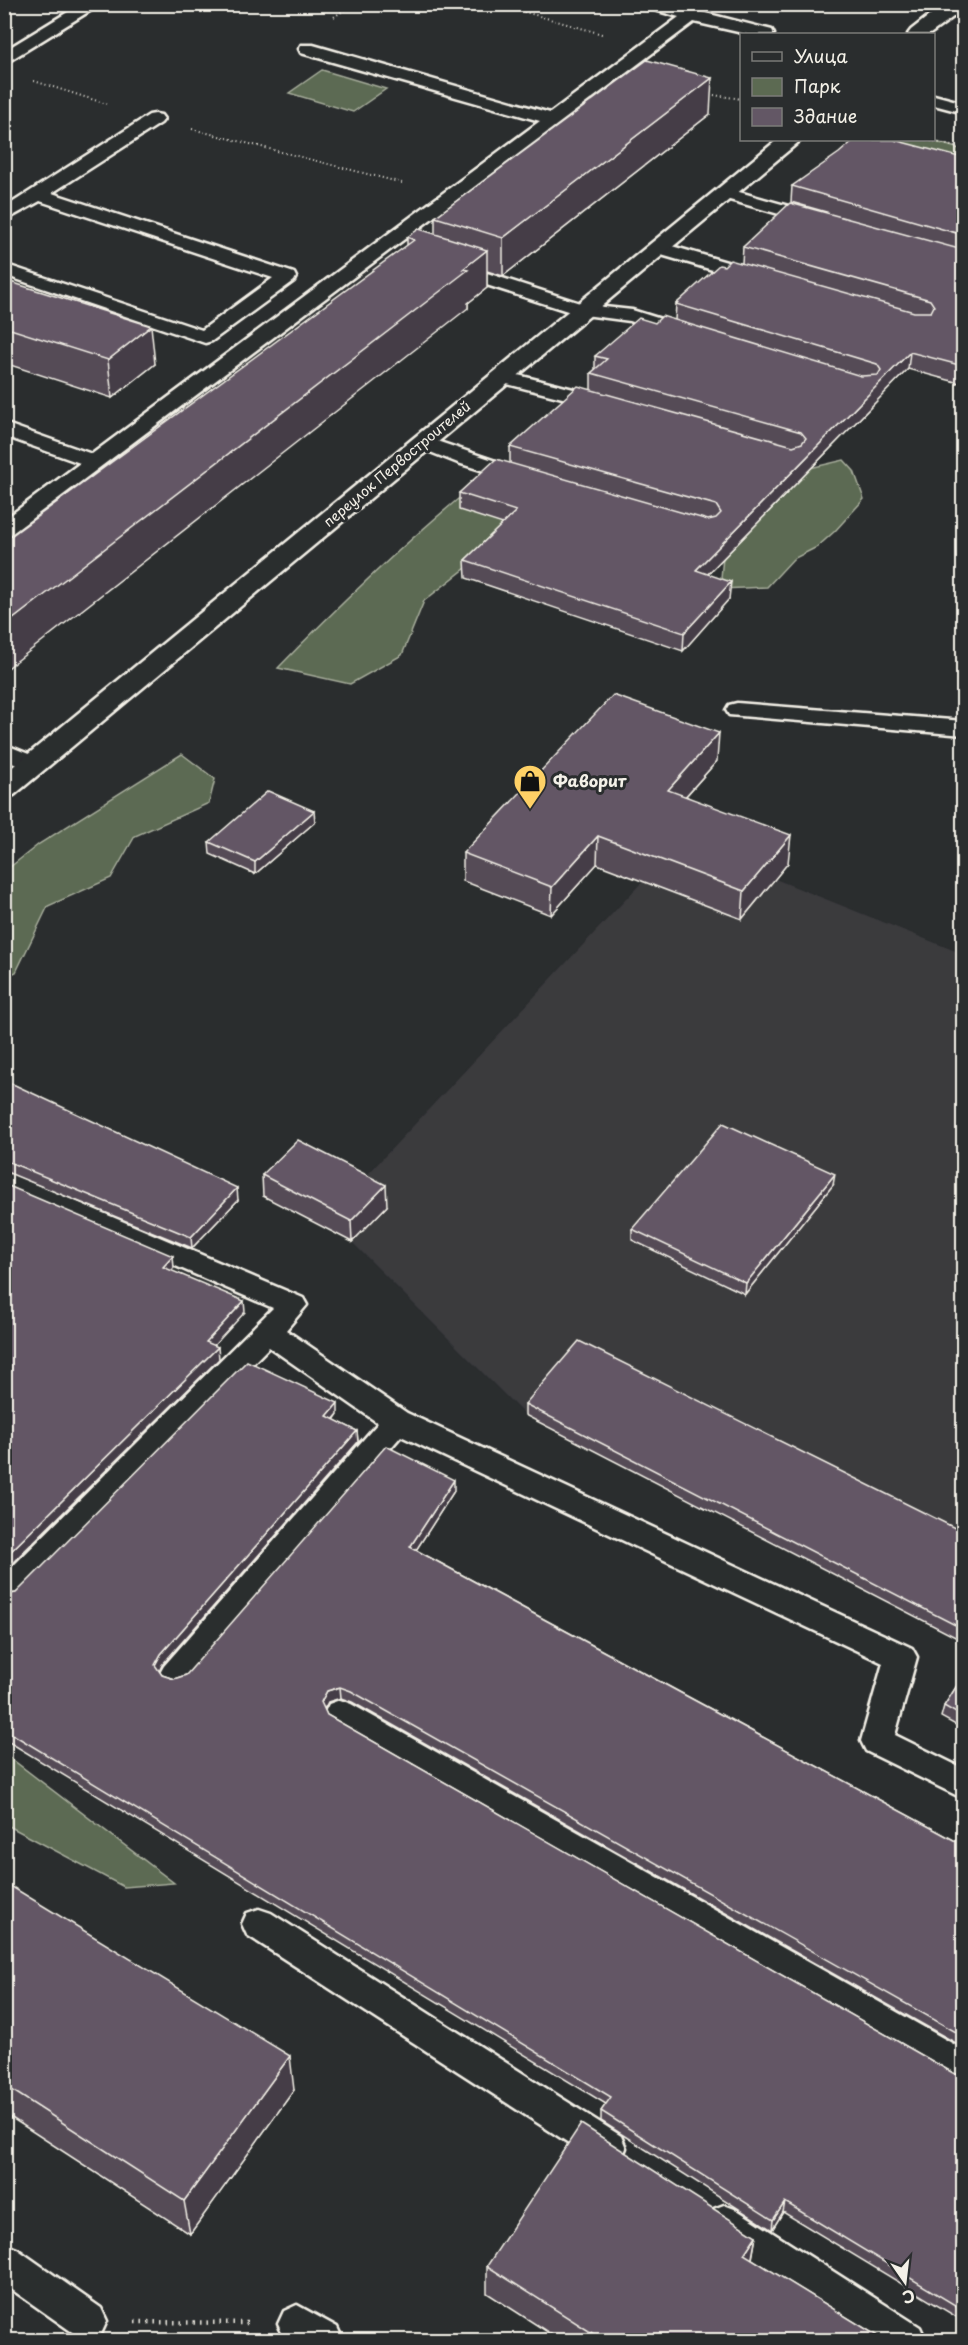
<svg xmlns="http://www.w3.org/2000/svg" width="968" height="2345" viewBox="0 0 968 2345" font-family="'Playpen Sans',sans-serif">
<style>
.built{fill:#3b3a3e}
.green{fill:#5c6a52;stroke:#a8ae9d;stroke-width:1.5}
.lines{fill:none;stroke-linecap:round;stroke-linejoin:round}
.lane-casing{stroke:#f4f1e8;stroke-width:5}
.street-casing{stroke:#f4f1e8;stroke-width:5}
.path-far1{stroke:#f4f1e8;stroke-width:2;stroke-dasharray:1 3;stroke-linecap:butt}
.path{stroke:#f4f1e8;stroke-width:4.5;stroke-dasharray:1.5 5;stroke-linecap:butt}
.lane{fill:#2a2d2e;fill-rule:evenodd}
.street{fill:#2a2d2e;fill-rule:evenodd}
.wall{fill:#554b57;stroke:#f4f1e8;stroke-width:1.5}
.shaded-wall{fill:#453d47;stroke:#f4f1e8;stroke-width:1.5}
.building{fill:#635765;stroke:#f4f1e8;stroke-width:1.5}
.labels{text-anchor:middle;stroke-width:6;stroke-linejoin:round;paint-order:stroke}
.far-street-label{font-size:14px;fill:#f4f1e8;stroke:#2a2d2e}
.poi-label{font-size:16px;font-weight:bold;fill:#f4f1e8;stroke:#2a2d2e;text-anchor:start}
</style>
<rect width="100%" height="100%" fill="#2a2d2e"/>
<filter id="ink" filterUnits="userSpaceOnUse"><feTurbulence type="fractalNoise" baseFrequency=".0167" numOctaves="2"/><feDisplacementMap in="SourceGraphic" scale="12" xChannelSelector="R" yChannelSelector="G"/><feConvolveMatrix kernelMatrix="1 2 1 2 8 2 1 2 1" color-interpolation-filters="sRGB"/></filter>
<g filter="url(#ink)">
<!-- built -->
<polygon class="built" points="775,879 963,954 963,1544 579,1352 525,1415 352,1242 387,1206 354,1189 643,881"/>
<!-- green -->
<g class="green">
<polygon points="322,70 386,89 353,112 289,93"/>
<polygon points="859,140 930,140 963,150 963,170"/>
<polygon points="844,460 854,471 864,499 835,531 817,547 793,559 767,587 720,589 728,504 789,473"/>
<path d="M 475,485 L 536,513 L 424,601 L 402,655 L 350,684 L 278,668 C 340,604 405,542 475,485 Z"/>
<polygon points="182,754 215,779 209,803 135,836 111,878 48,906 16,972 5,977 5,871 39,844"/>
<polygon points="4,1754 5,1754 174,1883 124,1887 5,1824"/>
</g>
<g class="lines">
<!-- lane casing -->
<g class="lane-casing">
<g id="lane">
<polygon points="81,4 101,4 4,64 4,51"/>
<polygon points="643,4 670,4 772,30 774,34 747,34 694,22 11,534 4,536 4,520 80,463 4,436 4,423 92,454 540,121 301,53 299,49 301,45 313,45 550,113 679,17 645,7"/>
<polygon points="934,95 964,103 964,113 934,105"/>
<polygon points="155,114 161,115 164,119 161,123 52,193 294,273 296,277 294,281 212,341 205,343 4,275 4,264 202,330 273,278 40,201 4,221 4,208 149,115"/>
<polygon points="725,188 824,216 827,220 824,224 818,225 719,197 716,193 719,189"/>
<polygon points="658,242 761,272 763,276 761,280 754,282 651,252 649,248 651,244"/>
<polygon points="453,262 586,305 632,310 680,325 683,329 680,333 673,335 630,321 577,314 446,272 444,268 446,264"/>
<polygon points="502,371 613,399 616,403 613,407 606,409 495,381 492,377 495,373"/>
<polygon points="422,436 531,473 534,477 531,481 524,483 458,463 415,446 412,442 415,438"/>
<polygon points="737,703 964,721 964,735 729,715 726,710 729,705"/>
<polygon points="4,744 41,759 45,764 41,769 33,771 4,760"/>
<polygon points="4,1171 303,1298 307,1305 286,1330 407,1413 912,1648 917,1657 895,1735 964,1769 964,1799 866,1751 861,1741 883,1663 401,1436 186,1684 175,1688 164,1684 159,1675 164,1666 378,1423 269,1347 17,1602 4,1605 4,1575 273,1308 4,1192"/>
<polygon points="340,1700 351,1704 964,2050 964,2085 952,2081 329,1724 324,1714 329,1704"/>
<polygon points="259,1909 271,1913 621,2136 626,2148 621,2160 608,2165 595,2160 247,1935 242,1924 247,1913"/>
<polygon points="724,2205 737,2210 920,2327 926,2340 874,2340 711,2236 706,2223 711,2210"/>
<polygon points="4,2244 17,2249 101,2308 107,2321 101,2334 88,2340 75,2334 4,2284"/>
<polygon points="297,2305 337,2327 343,2340 289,2340 284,2337 278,2324 284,2311"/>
</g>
</g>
<!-- street casing -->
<g class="street-casing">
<g id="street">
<polygon points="944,4 964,4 964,9 930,34 908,34 911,30"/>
<polygon points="777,140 801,140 14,795 4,798 4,774"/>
</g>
</g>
<!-- path-far1 -->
<g class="path-far1">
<polyline points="497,4 602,34"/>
<polyline points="334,17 353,4"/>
<polyline points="34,81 107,104"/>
<polyline points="706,94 742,99"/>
<polyline points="192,129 402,183"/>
<polyline points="927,140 964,149"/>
</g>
<!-- path -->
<polyline class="path" points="135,2322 251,2323"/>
<!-- lane -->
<use href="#lane" class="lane"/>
<!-- street -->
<use href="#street" class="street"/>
</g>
<!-- wall -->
<g class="wall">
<polygon points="710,114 503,276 487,271 487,288 468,303 468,308 407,245 407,237 435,234 435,217"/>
<polygon points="963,158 963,384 908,369 708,574 729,599 683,651 466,578 465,560 503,524 459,510 459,493 510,463 510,447 591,390 591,373 595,370 595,356 655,323 675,320 676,304 724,266 742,263 743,247 826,212 791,202 792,186"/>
<polygon points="4,280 155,364 112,398 4,363"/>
<polygon points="717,761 686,796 788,863 742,919 597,864 551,915 463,881 463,853"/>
<polygon points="315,822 255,874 210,854 209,842"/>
<polygon points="4,1080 238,1200 192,1248 4,1171"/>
<polygon points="262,1175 387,1206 352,1242 263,1196"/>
<polygon points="833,1185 745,1294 632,1240 632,1229"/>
<polygon points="525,1404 963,1532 963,1641 525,1415"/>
<polygon points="338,1414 334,1420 357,1431 358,1442 162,1665 159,1671 162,1675 174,1679 186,1675 454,1491 416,1550 963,1845 963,2047 352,1702 341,1698 328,1702 324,1709 327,1715 953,2073 963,2076 963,2321 783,2212 772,2230 601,2121 601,2111 606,2104 4,1739 4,1595 16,1593"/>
<polygon points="963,1676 963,1729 941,1717 944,1706"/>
<polygon points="4,1882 294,2090 190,2234 4,2113"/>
<polygon points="756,2236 752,2259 884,2340 560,2340 487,2293 487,2266"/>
</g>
<!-- shaded-wall -->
<g class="shaded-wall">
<polygon points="712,78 710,114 503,276 503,238"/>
<polygon points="487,250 487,288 468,303 468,308 4,671 4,626"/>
<polygon points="151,326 155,364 112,398 108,360"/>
<polygon points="910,352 908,369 694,588 696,570"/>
<polygon points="731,582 729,599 683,651 684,633"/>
<polygon points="719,733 717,761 666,818 668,790"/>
<polygon points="314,811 315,822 255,874 255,862"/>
<polygon points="791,835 788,863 742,919 744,891"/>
<polygon points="598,836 597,864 551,915 552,887"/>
<polygon points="835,1174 833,1185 745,1294 746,1283"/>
<polygon points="386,1185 387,1206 352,1242 351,1221"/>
<polygon points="237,1188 238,1200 192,1248 191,1237"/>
<polygon points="173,1256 174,1268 164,1278 163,1267"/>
<polygon points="244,1301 245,1312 207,1353 206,1342"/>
<polygon points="218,1347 219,1359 4,1571 4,1558"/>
<polygon points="338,1403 338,1414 327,1427 327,1416"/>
<polygon points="357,1431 358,1442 162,1665 157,1676 155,1665 161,1654"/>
<polygon points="454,1480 454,1491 411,1558 410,1547"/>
<polygon points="340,1687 341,1698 328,1702 322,1713 321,1702 327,1691"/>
<polygon points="290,2056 294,2090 190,2234 184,2201"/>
<polygon points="785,2202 783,2212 772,2230 773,2220"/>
<polygon points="756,2236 751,2263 744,2254"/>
</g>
<!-- building -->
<g class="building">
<polygon points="647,60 712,78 503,238 435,217"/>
<polygon points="854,140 894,140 963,158 963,235 792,186 839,153"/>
<polygon points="790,203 963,250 963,366 910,352 696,570 731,582 684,633 465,560 516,511 459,493 496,459 708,520 716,518 721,513 716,505 510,447 578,386 793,446 802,443 806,438 801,432 591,373 607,359 595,356 639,318 655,323 662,316 861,376 878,375 881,370 877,364 676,304 719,265 724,266 730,260 914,312 931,312 934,306 930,300 743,247"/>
<polygon points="419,229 487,250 463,269 468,270 4,626 4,541 414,240 407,237"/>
<polygon points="4,280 151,326 108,360 4,327"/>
<polygon points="613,695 719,733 668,790 791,835 744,891 598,836 552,887 463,853"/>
<polygon points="268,791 314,811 255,862 209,842"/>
<polygon points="4,1080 237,1188 191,1237 4,1160"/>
<polygon points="723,1123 835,1174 746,1283 632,1229"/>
<polygon points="298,1140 386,1185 351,1221 262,1175"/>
<polygon points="4,1184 173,1256 163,1267 244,1301 206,1342 218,1347 4,1558"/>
<polygon points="579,1341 963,1532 963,1629 525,1404"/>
<polygon points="247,1361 338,1403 327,1416 357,1431 161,1654 155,1665 162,1675 174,1679 186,1675 386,1446 454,1480 410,1547 963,1845 963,2036 351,1691 340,1687 327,1691 321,1702 327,1715 953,2073 963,2076 963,2310 785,2202 773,2220 601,2111 611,2097 4,1729 4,1595 16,1593"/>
<polygon points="963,1676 963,1717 944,1706"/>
<polygon points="4,1882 290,2056 184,2201 4,2085"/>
<polygon points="581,2124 756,2236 744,2254 884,2340 603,2340 487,2266"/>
</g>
</g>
<!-- icons -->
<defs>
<g id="shop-pin" transform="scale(1.725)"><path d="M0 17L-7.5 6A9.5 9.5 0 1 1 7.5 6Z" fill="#ffd166" stroke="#2a2d2e"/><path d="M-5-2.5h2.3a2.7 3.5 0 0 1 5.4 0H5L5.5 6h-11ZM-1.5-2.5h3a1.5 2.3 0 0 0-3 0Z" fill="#111"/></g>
</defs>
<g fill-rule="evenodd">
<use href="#shop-pin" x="530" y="781"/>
</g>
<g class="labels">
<!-- far-street labels -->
<g class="far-street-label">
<text transform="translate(397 464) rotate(-40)" y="5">переулок Первостроителей</text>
</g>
<!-- poi labels -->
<g class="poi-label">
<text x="553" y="787">Фаворит</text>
</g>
</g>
<!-- margin -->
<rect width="968" height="2345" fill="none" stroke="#2a2d2e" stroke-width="24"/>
<rect x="12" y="12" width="944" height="2321" fill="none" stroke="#f4f1e8" stroke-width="2" filter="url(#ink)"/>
<!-- legend -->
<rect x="740" y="33" width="195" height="108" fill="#2a2d2e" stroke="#7b7b78" stroke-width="1.5"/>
<rect x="752" y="52" width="30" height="9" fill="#2a2d2e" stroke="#7b7b78" stroke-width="1.5"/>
<text x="794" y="63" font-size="18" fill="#f4f1e8">Улица</text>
<rect x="752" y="78" width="30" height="18" fill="#5c6a52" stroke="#7b7b78" stroke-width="1.5"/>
<text x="794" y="93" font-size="18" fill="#f4f1e8">Парк</text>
<rect x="752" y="108" width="30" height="18" fill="#635765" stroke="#7b7b78" stroke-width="1.5"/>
<text x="794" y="123" font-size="18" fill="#f4f1e8">Здание</text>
<!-- north arrow -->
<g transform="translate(905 2282) rotate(166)" stroke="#2a2d2e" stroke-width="4.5" paint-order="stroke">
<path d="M0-4.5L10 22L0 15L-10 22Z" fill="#f4f1e8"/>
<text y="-9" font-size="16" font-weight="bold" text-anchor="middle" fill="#f4f1e8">С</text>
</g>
</svg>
